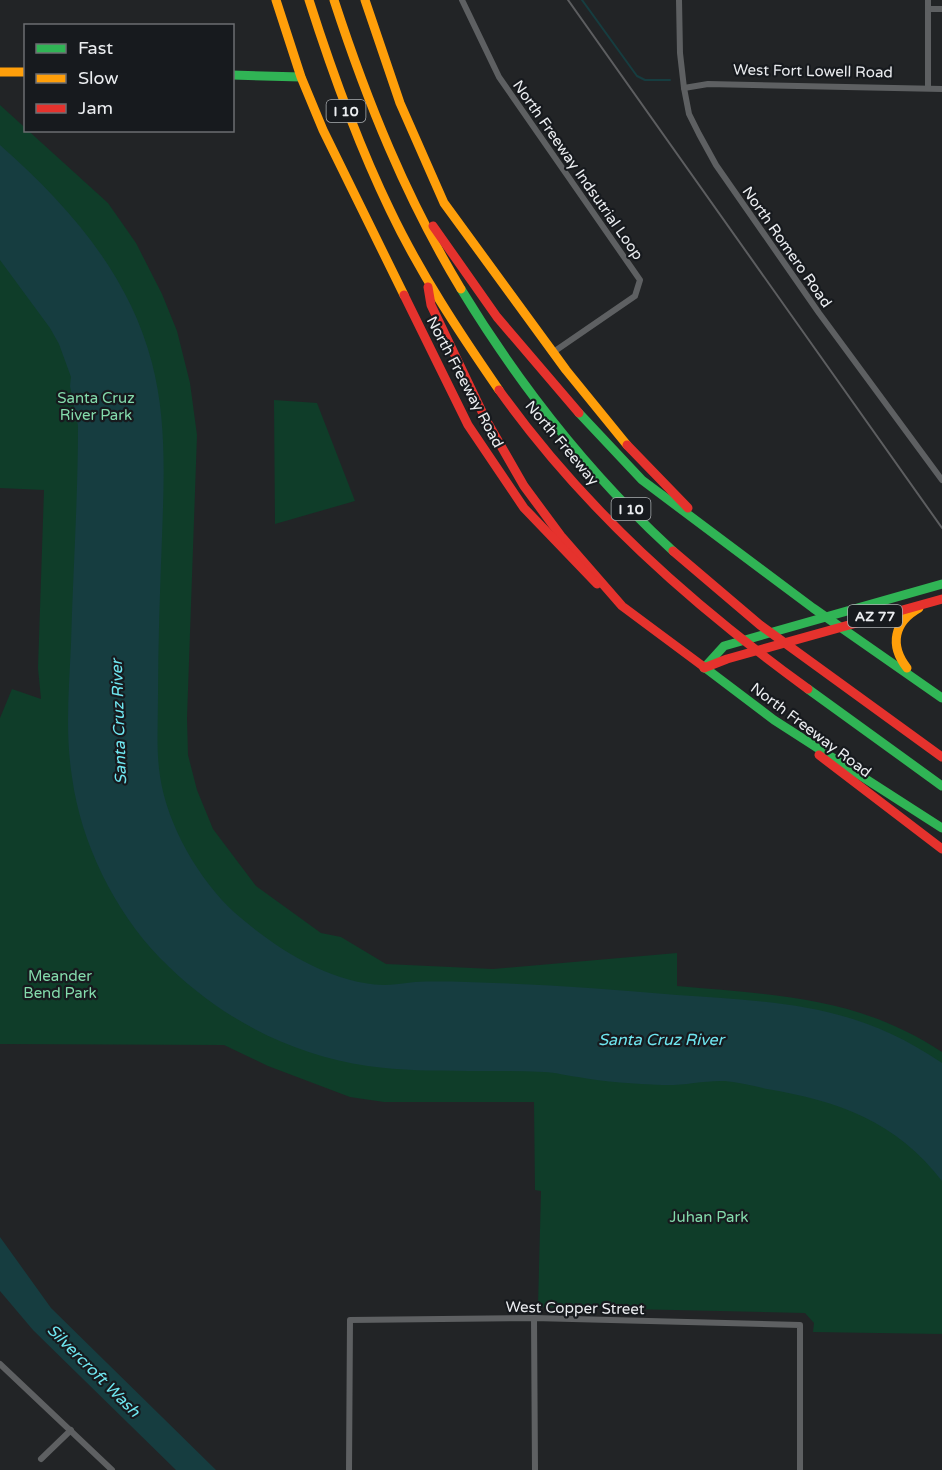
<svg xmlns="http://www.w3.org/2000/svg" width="942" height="1470" viewBox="0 0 942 1470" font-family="'Varela Round',sans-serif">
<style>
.green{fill:#0f3d29}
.water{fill:#163d40}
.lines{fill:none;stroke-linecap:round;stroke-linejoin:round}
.stream{stroke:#163d40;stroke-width:2}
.street{stroke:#5e6062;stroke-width:6}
.fast{stroke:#30b455;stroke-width:9}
.slow{stroke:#ff9f0a;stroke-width:9}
.jam{stroke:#e5322d;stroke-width:9}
.rail{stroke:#5d5e60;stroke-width:2}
.labels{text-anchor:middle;stroke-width:4.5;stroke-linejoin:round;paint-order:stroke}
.shield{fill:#171a1e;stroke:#abaeb1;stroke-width:1.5}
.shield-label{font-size:14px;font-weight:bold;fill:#ebedf0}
.street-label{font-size:15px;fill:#ebedf0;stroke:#171a1e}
.park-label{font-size:15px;fill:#84dbac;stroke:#171a1e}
.water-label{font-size:16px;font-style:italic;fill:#6fe7f1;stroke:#171a1e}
</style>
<rect width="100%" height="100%" fill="#222426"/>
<!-- green -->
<g class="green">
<path d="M 0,105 L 108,203 L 136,243 L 162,294 L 177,331 L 190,383 L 197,435 L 187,718 L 188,755 L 197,790 L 213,829 L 256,886 L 321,933 L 341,937 L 386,964 L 493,969 L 677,953 L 677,986 C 775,995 857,996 942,1052 L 942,1334 L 813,1332 L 814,1323 L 805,1313 L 538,1307 L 541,1191 L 535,1190 L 534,1102 L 384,1102 L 350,1097 L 268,1066 L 224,1045 L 0,1044 L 0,718 L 12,689 L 41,699 L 38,668 L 44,490 L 0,488 Z"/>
<polygon points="274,400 317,403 355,501 275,524"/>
</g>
<!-- water -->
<g class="water">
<path d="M 0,145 C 68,205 129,274 152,363 C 167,421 164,479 162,537 C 160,590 158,643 158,696 C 158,723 156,750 160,776 C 167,825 199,880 235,913 C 274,947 329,983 383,985 C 393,985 404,983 415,982 C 441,981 468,982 494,983 C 555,985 616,990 677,995 C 778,1002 854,1003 942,1063 L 942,1181 C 896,1121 838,1101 767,1089 C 753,1086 739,1082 725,1081 C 705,1080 683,1086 662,1085 C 635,1084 605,1082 578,1077 C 567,1076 555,1072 544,1072 C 486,1069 425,1074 368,1066 C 287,1054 217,1016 160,958 C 114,910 81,843 72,777 C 65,733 69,688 71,644 C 73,571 78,499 78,426 L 70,386 L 71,377 L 59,344 L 50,328 L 0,260 Z"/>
<polygon points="0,1237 51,1308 216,1470 176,1470 33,1330 0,1291"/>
</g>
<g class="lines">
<!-- stream -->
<polyline class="stream" points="582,0 637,76 645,80 670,80"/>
<!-- street -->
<g class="street">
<polyline points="462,0 499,77 640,280 635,296 552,353"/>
<polyline points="679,0 680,53 684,88 689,114 699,134 716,165 819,313 942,480"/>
<polyline points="928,0 928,88"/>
<polyline points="928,9 942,9"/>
<polyline points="684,88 708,84 942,89"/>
<polyline points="534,1318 535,1470"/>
<polyline points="0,1364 112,1470"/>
<polyline points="41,1459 71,1430"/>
<polyline points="349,1470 350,1320 534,1318 800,1325 800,1470"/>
</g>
<!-- fast -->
<g class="fast">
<polyline points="232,75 301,77"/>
<path d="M 461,289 C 520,386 590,475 673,551"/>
<polyline points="579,413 642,480 813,608 942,698"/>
<polyline points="704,667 774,720 942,828"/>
<polyline points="704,668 724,646 942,584"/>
<polyline points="808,689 942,786"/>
</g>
<!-- slow -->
<g class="slow">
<polyline points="276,0 301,77 323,130 404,295"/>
<path d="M 309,0 C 332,72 357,142 390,210 C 420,273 459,332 499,390"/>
<path d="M 334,0 C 367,101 406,198 461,289"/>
<polyline points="365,0 400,103 444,203 566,370 627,445"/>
<polyline points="0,72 26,72"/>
<path d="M 907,668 C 889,645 894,622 919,608"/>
</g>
<!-- jam -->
<g class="jam">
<polyline points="433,226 497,317 579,413"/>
<polyline points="428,287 431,305 485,418 524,486 561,536 622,606 704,667"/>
<polyline points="404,295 468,425 524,508 597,584"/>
<path d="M 499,390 C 584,509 691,604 808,689"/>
<polyline points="627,445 688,508"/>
<polyline points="673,551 760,625 942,757"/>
<polyline points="704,668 727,659 942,599"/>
<polyline points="819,755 942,849"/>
</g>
<!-- rail -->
<polyline class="rail" points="568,0 942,528"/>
</g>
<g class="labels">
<!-- shield labels -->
<g class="shield">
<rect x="326.5" y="100" width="39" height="22" rx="4.5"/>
<rect x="611.5" y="498" width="39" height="22" rx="4.5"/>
<rect x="848" y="605" width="54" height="22" rx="4.5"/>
</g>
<g class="shield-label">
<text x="346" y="116">I 10</text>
<text x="631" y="514">I 10</text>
<text x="875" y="621">AZ 77</text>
</g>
<!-- street labels -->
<g class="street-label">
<text transform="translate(813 71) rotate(1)" y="5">West Fort Lowell Road</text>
<text transform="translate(578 170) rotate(55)" y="5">North Freeway Indsutrial Loop</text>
<text transform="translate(787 247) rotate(55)" y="5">North Romero Road</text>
<text transform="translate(465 382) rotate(62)" y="5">North Freeway Road</text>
<text transform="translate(562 443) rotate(50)" y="5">North Freeway</text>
<text transform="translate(811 730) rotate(37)" y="5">North Freeway Road</text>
<text transform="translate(575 1308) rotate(1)" y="5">West Copper Street</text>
</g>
<!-- park labels -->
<g class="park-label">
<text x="96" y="403">Santa Cruz<tspan x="96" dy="17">River Park</tspan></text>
<text x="60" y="981">Meander<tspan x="60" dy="17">Bend Park</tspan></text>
<text x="709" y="1222">Juhan Park</text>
</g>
<!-- water labels -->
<g class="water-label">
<text transform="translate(118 722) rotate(-92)" y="6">Santa Cruz River</text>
<text x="661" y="1045">Santa Cruz River</text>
<text transform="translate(94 1370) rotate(45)" y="6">Silvercroft Wash</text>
</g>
</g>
<!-- legend -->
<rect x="24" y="24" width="210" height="108" fill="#171a1e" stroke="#6c6e72" stroke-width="1.5"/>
<rect x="36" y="44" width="30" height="9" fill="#30b455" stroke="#6c6e72" stroke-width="1.5"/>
<text x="78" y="54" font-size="18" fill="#ebedf0">Fast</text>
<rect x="36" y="74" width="30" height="9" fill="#ff9f0a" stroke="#6c6e72" stroke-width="1.5"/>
<text x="78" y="84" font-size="18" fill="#ebedf0">Slow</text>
<rect x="36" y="104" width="30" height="9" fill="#e5322d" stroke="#6c6e72" stroke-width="1.5"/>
<text x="78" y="114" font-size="18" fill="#ebedf0">Jam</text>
</svg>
